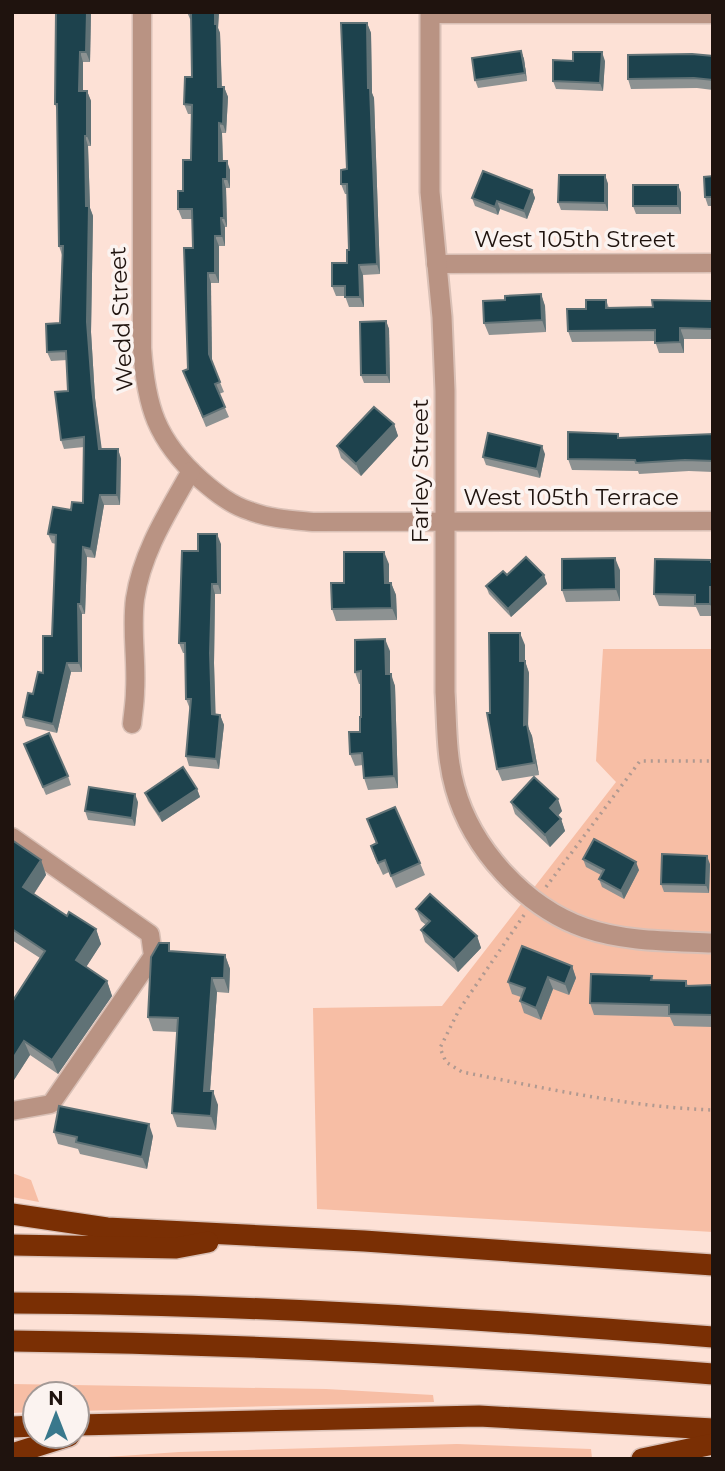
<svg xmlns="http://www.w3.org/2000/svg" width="725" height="1471" viewBox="0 0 725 1471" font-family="Montserrat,sans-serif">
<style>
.green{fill:#f7bea5}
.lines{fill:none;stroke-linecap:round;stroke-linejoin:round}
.minor-casing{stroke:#d9c0b6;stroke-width:21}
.tertiary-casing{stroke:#d9c0b6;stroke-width:23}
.motorway-casing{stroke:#d9c0b6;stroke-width:24}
.path{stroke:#b09990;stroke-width:3.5;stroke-dasharray:2 5;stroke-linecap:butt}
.minor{stroke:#b99383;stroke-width:18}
.tertiary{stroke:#b99383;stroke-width:19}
.motorway{stroke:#7a2f04;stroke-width:21}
.wall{fill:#8d9292}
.shaded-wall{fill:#607276}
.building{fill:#1d424d;stroke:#607276;stroke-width:2}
.labels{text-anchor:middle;stroke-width:7;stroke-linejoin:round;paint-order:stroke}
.street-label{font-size:23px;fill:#1f130e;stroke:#fbf3f0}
</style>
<rect width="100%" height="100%" fill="#fde1d6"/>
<!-- green -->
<g class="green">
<polygon points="603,649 713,649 713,1232 317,1209 313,1008 442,1006 616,782 596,761"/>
<polygon points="12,1173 31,1180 39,1202 12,1197"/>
<polygon points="12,1384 326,1389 433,1395 434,1402 77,1411 77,1394 35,1394 35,1412 12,1413"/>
<polygon points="457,1444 591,1449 592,1458 78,1459 179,1452"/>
</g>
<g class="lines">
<!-- minor casing -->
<g class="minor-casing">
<g id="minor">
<path d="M 142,12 L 142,348 C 146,406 156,440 201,480 C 216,493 231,505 250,511 C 271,519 292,520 313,522 L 713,521"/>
<polyline points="430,14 713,14"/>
<polyline points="436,264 713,263"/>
<path d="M 132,724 C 133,713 135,702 135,691 C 137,661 131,630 135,599 C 142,552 168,512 191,471"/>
<polyline points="12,837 150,934 153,956 51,1104 12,1111"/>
</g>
</g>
<!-- tertiary casing -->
<g class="tertiary-casing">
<path id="tertiary" d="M 430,12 L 430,192 L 442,317 L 445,391 L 445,692 C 447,724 446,757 455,788 C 472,849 525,907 585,928 C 626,942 670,941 713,943"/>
</g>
<!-- motorway casing -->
<g class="motorway-casing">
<g id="motorway">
<polyline points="12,1214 107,1228 364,1241 713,1265"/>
<polyline points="12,1245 176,1248 208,1242"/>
<path d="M 12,1303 C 246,1304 480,1319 713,1337"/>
<path d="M 12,1341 C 246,1344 479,1356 713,1374"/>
<polyline points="77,1425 479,1416 713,1429"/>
<polyline points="12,1427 35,1426"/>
<polyline points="12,1454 69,1436"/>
<polyline points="642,1459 713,1444"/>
</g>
</g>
<!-- path -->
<g class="path">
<polyline points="546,887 640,761 713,761"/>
<path d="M 524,915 L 459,1010 L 440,1048 L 446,1062 L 462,1072 C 545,1088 628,1107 713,1110"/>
</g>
<!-- minor -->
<use href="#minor" class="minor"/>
<!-- tertiary -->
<use href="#tertiary" class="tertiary"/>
<!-- motorway -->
<use href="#motorway" class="motorway"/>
</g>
<!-- wall -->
<g class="wall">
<polygon points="56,12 91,12 90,62 83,62 83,91 87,91 91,101 91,146 88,146 90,208 93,216 91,332 95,398 101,449 118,449 121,459 120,505 104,505 95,558 87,557 85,614 82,614 82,672 71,672 57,733 26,726 23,717 43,673 52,636 56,544 52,543 48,534 71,510 83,503 84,447 64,449 61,440 68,391 67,360 51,361 47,352 60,323 62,255 59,246 57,110 55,104"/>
<polygon points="187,12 219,12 218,28 220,33 222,87 224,87 228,97 226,133 222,133 223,161 230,170 230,188 226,188 227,227 225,227 225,246 219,246 219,283 211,283 211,301 212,363 224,392 219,394 229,417 206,427 183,371 188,369 193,248 192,219 182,219 178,209 191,160 192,114 188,114 184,104 192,77 191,19 190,19"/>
<polygon points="367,23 371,33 372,93 374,98 380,274 363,275 364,307 349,307 345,296 336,296 332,286 347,263 349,250 347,194 345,194 341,184 347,169"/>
<polygon points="521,51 524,59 527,81 478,88 475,80"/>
<polygon points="713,56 713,90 697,88 631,89 628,79"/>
<polygon points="605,61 603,91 556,89 553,81"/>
<polygon points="605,175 608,184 608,211 561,210 558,202"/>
<polygon points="713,176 713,206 708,206 705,197"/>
<polygon points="678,185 681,193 681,214 636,214 633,206"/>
<polygon points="532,190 535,198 527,219 500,209 498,215 475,206 472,198"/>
<polygon points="541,294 545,306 546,332 489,335 484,323 505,300"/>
<polygon points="606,300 609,308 653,307 713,301 713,339 684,339 684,353 659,353 655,341 572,342 568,331 586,309"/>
<polygon points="386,321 389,329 390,383 364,383 361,375"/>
<polygon points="394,424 398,436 361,476 341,458 337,446"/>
<polygon points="618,434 619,438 713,434 713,472 689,471 639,474 638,471 572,470 568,459"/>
<polygon points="545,454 540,478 486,465 483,457"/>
<polygon points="221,544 221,594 215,594 214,663 215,714 220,715 224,725 219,769 189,766 186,756 190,709 186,699 185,653 183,653 179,643 198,551"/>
<polygon points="711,560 712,562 713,562 713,616 700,616 696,607 659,606 654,594"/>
<polygon points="389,564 389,583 391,583 396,595 397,620 336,621 332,609 344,583"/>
<polygon points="620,570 620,601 566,602 562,590"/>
<polygon points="507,575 544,575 547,584 511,617 489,594 486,586"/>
<polygon points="525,645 525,661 529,673 528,727 532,736 539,775 502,781 497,769 490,713"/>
<polygon points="390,651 390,674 395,686 398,788 368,790 364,778 363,765 355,766 350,754 360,732 361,717 361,684 359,684 355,672"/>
<polygon points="24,744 68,776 71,785 46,795"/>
<polygon points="197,789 200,797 162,822 148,801 145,793"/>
<polygon points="138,802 135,826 88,820 85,811"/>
<polygon points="511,802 562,811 558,816 561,819 565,831 550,847 515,814"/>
<polygon points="367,819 420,863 425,875 396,888 389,872 383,875 375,858 371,846 376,843"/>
<polygon points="12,840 41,860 46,875 34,894 67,916 96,929 101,944 86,967 107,981 112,996 58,1074 30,1055 12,1083 40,958 12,940"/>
<polygon points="583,859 639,870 624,899 602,887 599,879 601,875 586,867"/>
<polygon points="710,864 709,893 664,892 661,884"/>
<polygon points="416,909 477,936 481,948 458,972 425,942 421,930 426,925 421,921"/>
<polygon points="172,952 225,955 230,969 229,993 217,992 210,1091 218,1105 216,1130 177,1127 172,1113 177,1032 153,1031 148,1017"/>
<polygon points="572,966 576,978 569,995 553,989 541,1020 524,1013 520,1001 521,997 512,994 508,982"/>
<polygon points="652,976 653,980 686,981 688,986 713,985 713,1027 674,1026 670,1017 594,1015 590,1003"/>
<polygon points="54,1132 153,1136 147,1169 80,1154 78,1149 58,1144"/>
</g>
<!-- shaded-wall -->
<g class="shaded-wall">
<polygon points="87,12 91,12 90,62 86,52"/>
<polygon points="215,12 219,12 218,28 220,33 222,97 218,87"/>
<polygon points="367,23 371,33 372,93 374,98 380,274 377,264 368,88"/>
<polygon points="521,51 524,59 527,81 525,73"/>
<polygon points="80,52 83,62 83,101 79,91"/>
<polygon points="602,52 605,61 603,91 600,83"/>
<polygon points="224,87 228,97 226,133 223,124"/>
<polygon points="87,91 91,101 91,146 87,136"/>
<polygon points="219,123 222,133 223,170 219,161"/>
<polygon points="85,136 88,146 90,208 93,216 91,332 95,398 103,458 99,449 92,388 87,322"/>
<polygon points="227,161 230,170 230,188 227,179"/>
<polygon points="605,175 608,184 608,211 605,203"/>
<polygon points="223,179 226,188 227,227 224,218"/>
<polygon points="678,185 681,193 681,214 678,206"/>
<polygon points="532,190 535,198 527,219 524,211"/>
<polygon points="497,201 500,209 498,215 495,207"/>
<polygon points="221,218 225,227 225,246 222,236"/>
<polygon points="215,236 219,246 219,283 215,273"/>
<polygon points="359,265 363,275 364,307 360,297"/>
<polygon points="208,273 211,283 212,364 209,354"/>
<polygon points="541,294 545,306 546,332 542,320"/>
<polygon points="386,321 389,329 390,383 387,375"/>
<polygon points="680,328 684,339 684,353 680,342"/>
<polygon points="394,424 398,436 361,476 356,464"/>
<polygon points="542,446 545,454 540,478 537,469"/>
<polygon points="118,449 121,459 120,505 117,495"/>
<polygon points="100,495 104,505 95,558 91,549"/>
<polygon points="217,534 221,544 221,594 218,584"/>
<polygon points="83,547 87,557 85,614 81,604"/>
<polygon points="384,552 389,564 389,595 385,583"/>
<polygon points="615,558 620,570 620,601 616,589"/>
<polygon points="544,575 547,584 511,617 508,609"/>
<polygon points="391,583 396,595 397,620 392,608"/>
<polygon points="212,584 215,594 214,663 216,724 212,714 210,653"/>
<polygon points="710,587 713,594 713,611 710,604"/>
<polygon points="78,604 82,614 82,672 79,663"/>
<polygon points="520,633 525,645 525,661 529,673 528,727 532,736 539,775 524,725 520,661"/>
<polygon points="385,639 390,651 390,686 386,674"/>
<polygon points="67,663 71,672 57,733 53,724"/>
<polygon points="391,674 395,686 398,788 394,776"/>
<polygon points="220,715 224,725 219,769 216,759"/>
<polygon points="197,789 200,797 162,822 159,814"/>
<polygon points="135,794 138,802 135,826 132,818"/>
<polygon points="558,799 562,811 554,820 550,808"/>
<polygon points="561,819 565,831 550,847 545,835"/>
<polygon points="707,856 710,864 709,893 706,885"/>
<polygon points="41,860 46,875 29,901 23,887"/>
<polygon points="636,862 639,870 624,899 621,891"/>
<polygon points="96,929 101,944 81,975 76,960"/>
<polygon points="477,936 481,948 458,972 454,960"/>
<polygon points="225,955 230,969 229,993 224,978"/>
<polygon points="572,966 576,978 569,995 565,984"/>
<polygon points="548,977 553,989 541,1020 536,1008"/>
<polygon points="212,978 217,992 209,1105 204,1091"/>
<polygon points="107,981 112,996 58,1074 52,1060"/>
<polygon points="24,1041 30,1055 12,1083 12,1060"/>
<polygon points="213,1091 218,1105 216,1130 211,1116"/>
<polygon points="149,1124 153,1136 147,1169 142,1157"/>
</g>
<!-- building -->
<g class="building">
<polygon points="56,12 87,12 86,52 80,52 79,91 87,91 87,136 85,136 86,206 89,206 87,322 92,388 99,449 118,449 117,495 100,495 91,549 83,547 81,604 78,604 79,663 67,663 53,724 23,717 28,693 33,694 38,672 43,673 43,636 52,636 56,535 48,534 53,507 71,510 72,502 83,503 84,437 61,440 55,392 68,391 66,351 47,352 46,324 60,323 63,246 59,246 57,104 55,104"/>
<polygon points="191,12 215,12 215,24 217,24 218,87 224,87 223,124 219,123 219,161 227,161 227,179 223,179 224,218 221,218 222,236 215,236 215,273 208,273 208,292 209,354 220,382 215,384 225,407 203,417 183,371 188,369 184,248 193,248 192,209 178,209 178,191 183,191 183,160 191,160 192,105 184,104 185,77 192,77"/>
<polygon points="341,23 367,23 368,88 370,88 377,264 359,265 360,297 345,297 345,286 332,286 332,263 347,263 347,250 349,250 347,184 341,184 341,170 347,169"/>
<polygon points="521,51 525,73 475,80 472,58"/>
<polygon points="573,52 602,52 600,83 553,81 553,60 573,61"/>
<polygon points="692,54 713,56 713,80 694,78 628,79 628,55"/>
<polygon points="483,171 532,190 524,211 497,201 495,207 472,198"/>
<polygon points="559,175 605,175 605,203 558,202"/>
<polygon points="713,176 713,197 705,197 704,177"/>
<rect x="633" y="185" width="45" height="21"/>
<polygon points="541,294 542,320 484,323 483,301 505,300 505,296"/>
<polygon points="586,300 606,300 606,308 653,307 652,300 713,301 713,329 680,328 680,342 655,343 655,330 568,331 567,309 586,309"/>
<polygon points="386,321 387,375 361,375 360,322"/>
<polygon points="374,407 394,424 356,464 337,446"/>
<polygon points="568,432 618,434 618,438 713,434 713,461 685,460 636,463 635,460 568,459"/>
<polygon points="488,433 542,446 537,469 483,457"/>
<polygon points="198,534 217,534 218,584 212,584 210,653 212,714 220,715 216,759 186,756 191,699 186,699 185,643 179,643 182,551 198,551"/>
<polygon points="344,552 384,552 385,583 391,583 392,608 332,609 331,583 344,583"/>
<polygon points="526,557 544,575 508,609 486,586 503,571 507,575"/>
<polygon points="615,558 616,589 562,590 562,559"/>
<polygon points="655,559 711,560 711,562 713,562 713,587 710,587 710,604 695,604 695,595 654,594"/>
<polygon points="489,633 520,633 520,661 525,661 524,725 527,724 534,763 497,769 487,713 490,713"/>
<polygon points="385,639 386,674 391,674 394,776 364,778 362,753 350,754 349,732 360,732 360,717 361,717 361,671 355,672 355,640"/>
<polygon points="49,733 68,776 43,787 24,744"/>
<polygon points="183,767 197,789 159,814 145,793"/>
<polygon points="534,777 558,799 550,808 561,819 545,835 511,802"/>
<polygon points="89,787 135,794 132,818 85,811"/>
<polygon points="395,807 420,863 391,876 385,860 378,863 371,846 377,843 367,819"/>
<polygon points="594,839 636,862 621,891 599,879 604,870 583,859"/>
<polygon points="12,840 41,860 23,887 67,916 69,912 96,929 76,960 107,981 52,1060 24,1041 12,1060 12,1002 45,951 12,929"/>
<polygon points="662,854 707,856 706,885 661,884"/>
<polygon points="430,894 477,936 454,960 421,930 430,921 416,909"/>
<polygon points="159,943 169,943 169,951 225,955 224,978 212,978 204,1091 213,1091 211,1116 172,1113 178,1018 148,1017 151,957"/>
<polygon points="522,946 572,966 565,984 548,977 536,1008 520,1001 525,988 508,982"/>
<polygon points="591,974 652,976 651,980 686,981 686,986 713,985 713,1015 669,1014 669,1005 590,1003"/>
<polygon points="59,1106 149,1124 142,1157 76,1142 77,1137 54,1132"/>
</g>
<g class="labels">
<!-- street labels -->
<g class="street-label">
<text x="575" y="247">West 105th Street</text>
<text transform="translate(121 319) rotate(-93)" y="8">Wedd Street</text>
<text transform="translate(420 471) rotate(-90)" y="8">Farley Street</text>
<text x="571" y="505">West 105th Terrace</text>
</g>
</g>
<!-- border -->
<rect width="725" height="1471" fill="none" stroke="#1f130e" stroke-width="28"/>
<!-- north arrow -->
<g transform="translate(56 1415)"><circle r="33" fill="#fbf3f0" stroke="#a39996" stroke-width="2"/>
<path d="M0-5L12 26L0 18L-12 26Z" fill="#39788c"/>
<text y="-10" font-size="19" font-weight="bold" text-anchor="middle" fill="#1f130e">N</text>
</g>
</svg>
